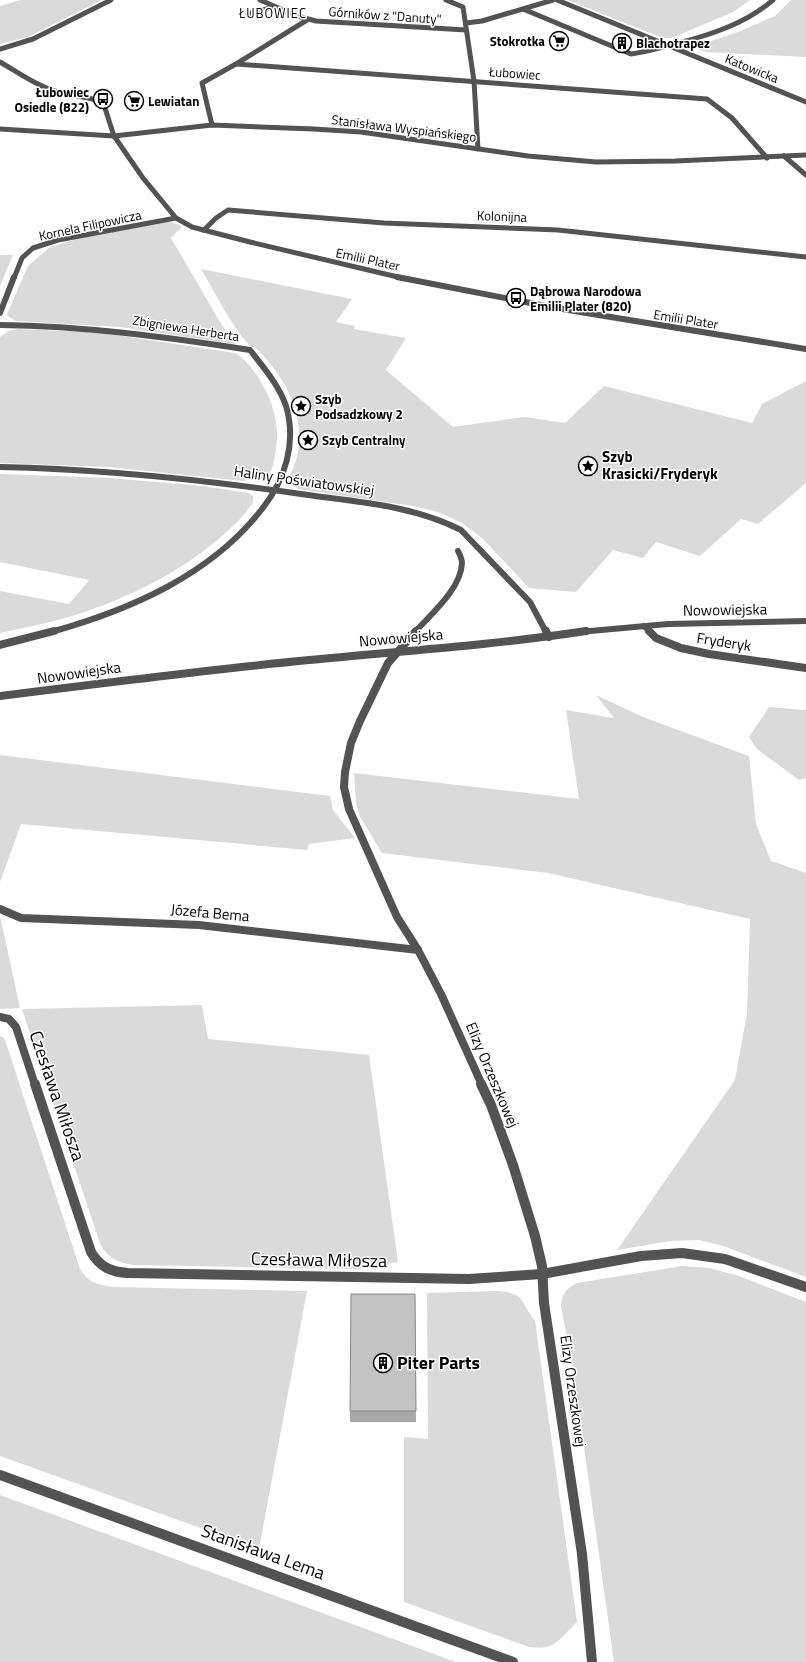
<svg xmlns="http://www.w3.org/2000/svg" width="806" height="1662" viewBox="0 0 806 1662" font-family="'Titillium Web',sans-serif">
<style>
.green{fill:#dadada}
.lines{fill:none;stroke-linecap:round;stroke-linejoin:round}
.minor-far3{stroke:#535353;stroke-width:5}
.minor-far2{stroke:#535353;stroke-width:6}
.minor-far1{stroke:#535353;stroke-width:8}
.minor{stroke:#535353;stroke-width:10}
.tertiary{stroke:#535353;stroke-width:5}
.wall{fill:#a8a8a8}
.building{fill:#c3c3c3;stroke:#888}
.labels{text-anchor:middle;stroke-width:3;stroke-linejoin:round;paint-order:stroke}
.far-neighbourhood-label{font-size:13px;letter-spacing:1px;fill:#000;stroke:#fff}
.far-street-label{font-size:13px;fill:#000;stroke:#fff}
.far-poi-label{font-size:13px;font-weight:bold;fill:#000;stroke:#fff;text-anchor:start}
.poi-label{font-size:15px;font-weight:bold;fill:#000;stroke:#fff;text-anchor:start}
.street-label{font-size:15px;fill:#000;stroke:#fff}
.near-street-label{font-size:18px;fill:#000;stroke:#fff}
.near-poi-label{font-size:18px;font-weight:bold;fill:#000;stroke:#fff;text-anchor:start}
</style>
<rect width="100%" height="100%" fill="#fff"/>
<!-- green -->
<g class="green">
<polygon points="21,0 102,0 28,37 0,44 0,6"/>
<polygon points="568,0 750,0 733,12 672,38 662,38"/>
<polygon points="791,0 806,0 806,57 705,52 693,47 738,32 775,16"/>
<polygon points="169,222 178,224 182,227 171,238 220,322 235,344 120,327 16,321 9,317 7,314 28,266 50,247 84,237"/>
<polygon points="0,255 13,255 0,286"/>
<path d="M 201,269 L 352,299 L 336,322 L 355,326 L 354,329 L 406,338 L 386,370 L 453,427 L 525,417 L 565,423 L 604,386 L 752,423 L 762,404 L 806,381 L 806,483 L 758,524 L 741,519 L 700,556 L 656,542 L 643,558 L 613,550 L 576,592 L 529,588 L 483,539 L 462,523 L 438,512 L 413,506 L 298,489 C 295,487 291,485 290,481 C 289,475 294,467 296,461 C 301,443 300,424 294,406 C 288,386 273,365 258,350 C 256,347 251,348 248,344 C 229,322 216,294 201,269 Z"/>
<path d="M 18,329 L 90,332 L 123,336 L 235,353 C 244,358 250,366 256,374 C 272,398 280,422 276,450 C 275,457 273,468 269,474 C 264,481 251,479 243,481 L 108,467 L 0,463 L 0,337 L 8,331 Z"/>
<path d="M 0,474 L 110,478 L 203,486 L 248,493 L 253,496 L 253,502 C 248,509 243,517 236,523 C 195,564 140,593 85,612 C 58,621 28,627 0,633 L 0,591 L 69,604 L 89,580 L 0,562 Z"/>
<polygon points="596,695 643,717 749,756 756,824 771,861 806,873 806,1277 723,1246 699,1240 670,1241 617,1250 735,1080 747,1013 750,919 548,873 382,853 359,815 356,802 354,773 579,799 566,710 614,718"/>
<polygon points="769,707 806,710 806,778 799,780 757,749 749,737"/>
<polygon points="0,755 330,796 333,810 355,838 309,844 307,850 21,824 0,882"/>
<polygon points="0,916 20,1008 0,1009"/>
<path d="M 202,1005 L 208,1039 L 369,1055 L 398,1262 L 359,1269 L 134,1265 C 119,1263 110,1259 101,1246 L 22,1009 Z"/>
<path d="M 0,1036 L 4,1038 L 7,1046 L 80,1269 C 89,1283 96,1284 112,1287 L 307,1291 L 259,1549 L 0,1456 Z"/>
<path d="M 682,1266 L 709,1268 L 739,1276 L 806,1302 L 806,1662 L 614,1662 L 572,1361 L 561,1307 C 562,1294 565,1289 577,1283 Z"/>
<path d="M 496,1291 C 525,1292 520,1301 535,1321 L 577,1622 C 559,1639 556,1651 529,1647 L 404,1602 L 404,1437 L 428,1439 L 427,1293 Z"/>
<polygon points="0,1495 456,1662 0,1662"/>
</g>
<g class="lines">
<!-- minor-far3 -->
<g class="minor-far3">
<polyline points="260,0 297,16 316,21 466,30"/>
<polyline points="446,0 463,7 474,81 478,149"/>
<path d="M 523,9 L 631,54 C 647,52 663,47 679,43 C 713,34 746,23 773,0"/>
<polyline points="248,14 274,7"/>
<polyline points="466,23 482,21 553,0"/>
<polyline points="0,49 33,39 111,0"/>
<path d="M 0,62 C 16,71 35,85 52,90 C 69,96 86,96 103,102 L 114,136 L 143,178 L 176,218 L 192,227 L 250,242 L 402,278"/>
<polyline points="236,64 707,99 732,118 767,158"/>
<polyline points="212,125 202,83 236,64 307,20"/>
<polyline points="0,129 114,136 212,125 314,129 361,132 528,156 596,162 675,161 806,155"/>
<polyline points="784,156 806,175"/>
<polyline points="204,230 216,218 228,210 384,223 558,230 806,257"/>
<polyline points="14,278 22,258 33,248 58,240 176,218"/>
</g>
<!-- minor-far2 -->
<g class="minor-far2">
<polyline points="397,277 556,308 806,349"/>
<polyline points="0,313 14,277"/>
<path d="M 0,325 C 84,326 167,337 250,350 C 263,367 279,385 286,406 C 297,443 285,480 262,509 C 211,575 130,610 51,632"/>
<path d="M 0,467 C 104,469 206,480 308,495 C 360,502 414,506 461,530 L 530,602 L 546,632"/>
<polyline points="644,626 650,632"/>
<path d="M 415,632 C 431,614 461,589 462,563 C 462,559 460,555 458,551"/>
<polyline points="579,632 668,624 806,621"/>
</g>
<!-- minor-far1 -->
<g class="minor-far1">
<polyline points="416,631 388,663 360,721 351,743 345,772 344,787 349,809 397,917 418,950 441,994 482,1085"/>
<polyline points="546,631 549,637"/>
<polyline points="649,631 656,638 681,648 709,654 806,668"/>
<polyline points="0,645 54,631"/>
<path d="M 0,696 C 103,683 206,670 309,660 C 402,651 494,645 586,631"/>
<polyline points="0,909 21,918 199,925 418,950"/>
<polyline points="0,1017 9,1019 16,1027 35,1085"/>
</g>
<!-- minor -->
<g class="minor">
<path d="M 35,1084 L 91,1252 C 100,1267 111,1272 128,1273 L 469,1279 L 542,1274 L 641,1256 L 682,1253 L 725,1259 L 806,1287"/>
<polyline points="481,1084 491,1105 513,1165 535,1236 542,1266 544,1303 582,1554 592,1662"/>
<polyline points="0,1475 513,1662"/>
</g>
<!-- tertiary -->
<polyline class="tertiary" points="557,0 806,102"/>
</g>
<!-- wall -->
<polygon class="wall" points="415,1294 416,1422 350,1422 350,1411"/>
<!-- building -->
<polygon class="building" points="351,1294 415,1294 416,1411 350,1411"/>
<!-- icons -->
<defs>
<g id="supermarket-ring" transform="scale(1)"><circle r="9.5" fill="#fff" stroke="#000" stroke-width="1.5"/><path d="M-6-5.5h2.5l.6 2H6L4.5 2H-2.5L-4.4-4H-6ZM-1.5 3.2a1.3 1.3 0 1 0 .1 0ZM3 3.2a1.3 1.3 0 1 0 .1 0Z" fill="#000"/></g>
<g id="building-ring" transform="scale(1)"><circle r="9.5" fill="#fff" stroke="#000" stroke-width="1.5"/><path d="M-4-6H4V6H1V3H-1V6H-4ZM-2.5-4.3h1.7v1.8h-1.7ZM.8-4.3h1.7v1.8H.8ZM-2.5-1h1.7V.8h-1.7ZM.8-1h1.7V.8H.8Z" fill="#000"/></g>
<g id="bus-ring" transform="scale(1)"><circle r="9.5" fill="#fff" stroke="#000" stroke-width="1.5"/><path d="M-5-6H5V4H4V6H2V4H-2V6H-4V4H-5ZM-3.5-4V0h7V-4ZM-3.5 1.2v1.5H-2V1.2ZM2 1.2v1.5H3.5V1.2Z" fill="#000"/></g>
<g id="sight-ring" transform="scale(1)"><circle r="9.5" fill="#fff" stroke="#000" stroke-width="1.5"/><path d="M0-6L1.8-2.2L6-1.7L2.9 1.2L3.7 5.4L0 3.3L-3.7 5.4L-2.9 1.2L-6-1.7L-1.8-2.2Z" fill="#000"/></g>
</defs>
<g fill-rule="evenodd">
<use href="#supermarket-ring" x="559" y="41"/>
<use href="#building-ring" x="622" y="43"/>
<use href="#bus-ring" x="103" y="99"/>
<use href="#supermarket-ring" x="134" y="101"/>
<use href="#bus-ring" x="516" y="298"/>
<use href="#sight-ring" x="301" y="406"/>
<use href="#sight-ring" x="308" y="440"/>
<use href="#sight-ring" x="588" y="466"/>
<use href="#building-ring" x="383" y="1363"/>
</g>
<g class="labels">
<!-- far-neighbourhood labels -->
<g class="far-neighbourhood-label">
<text x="273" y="18">ŁUBOWIEC</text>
</g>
<!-- far-street labels -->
<g class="far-street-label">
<text transform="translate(385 15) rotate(4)" y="5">Górników z "Danuty"</text>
<text transform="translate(752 68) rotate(22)" y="5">Katowicka</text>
<text transform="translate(515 73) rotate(4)" y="5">Łubowiec</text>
<text transform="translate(404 128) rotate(7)" y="5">Stanisława Wyspiańskiego</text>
<text transform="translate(502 216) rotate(2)" y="5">Kolonijna</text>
<text transform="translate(90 225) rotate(-12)" y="5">Kornela Filipowicza</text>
<text transform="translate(368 259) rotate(12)" y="5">Emilii Plater</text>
<text transform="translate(686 319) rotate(9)" y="5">Emilii Plater</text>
<text transform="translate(186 328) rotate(9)" y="5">Zbigniewa Herberta</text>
</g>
<!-- far-poi labels -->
<g class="far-poi-label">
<text x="545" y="46" text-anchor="end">Stokrotka</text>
<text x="636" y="48">Blachotrapez</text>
<text x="89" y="97" text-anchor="end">Łubowiec<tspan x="89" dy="15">Osiedle (822)</tspan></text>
<text x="148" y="106">Lewiatan</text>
<text x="530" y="296">Dąbrowa Narodowa<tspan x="530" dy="15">Emilii Plater (820)</tspan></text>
<text x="315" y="404">Szyb<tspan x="315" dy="15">Podsadzkowy 2</tspan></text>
<text x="322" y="445">Szyb Centralny</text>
</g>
<!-- poi labels -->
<g class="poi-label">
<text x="602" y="462">Szyb<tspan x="602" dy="17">Krasicki/Fryderyk</tspan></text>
</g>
<!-- street labels -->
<g class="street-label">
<text transform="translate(304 481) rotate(8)" y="5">Haliny Poświatowskiej</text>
<text transform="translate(725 610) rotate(-1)" y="5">Nowowiejska</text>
<text transform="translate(401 638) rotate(-5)" y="5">Nowowiejska</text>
<text transform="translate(724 642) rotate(9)" y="5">Fryderyk</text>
<text transform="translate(79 673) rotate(-8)" y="5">Nowowiejska</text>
<text transform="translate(210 913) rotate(5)" y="5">Józefa Bema</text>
<text transform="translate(492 1075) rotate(67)" y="5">Elizy Orzeszkowej</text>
<text transform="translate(573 1391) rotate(82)" y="5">Elizy Orzeszkowej</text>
</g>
<!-- near-street labels -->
<g class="near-street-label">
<text transform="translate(57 1096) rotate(71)" y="6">Czesława Miłosza</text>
<text transform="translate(319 1260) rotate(1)" y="6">Czesława Miłosza</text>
<text transform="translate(263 1552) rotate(20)" y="6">Stanisława Lema</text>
</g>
<!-- near-poi labels -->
<g class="near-poi-label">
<text x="397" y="1369">Piter Parts</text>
</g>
</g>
</svg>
